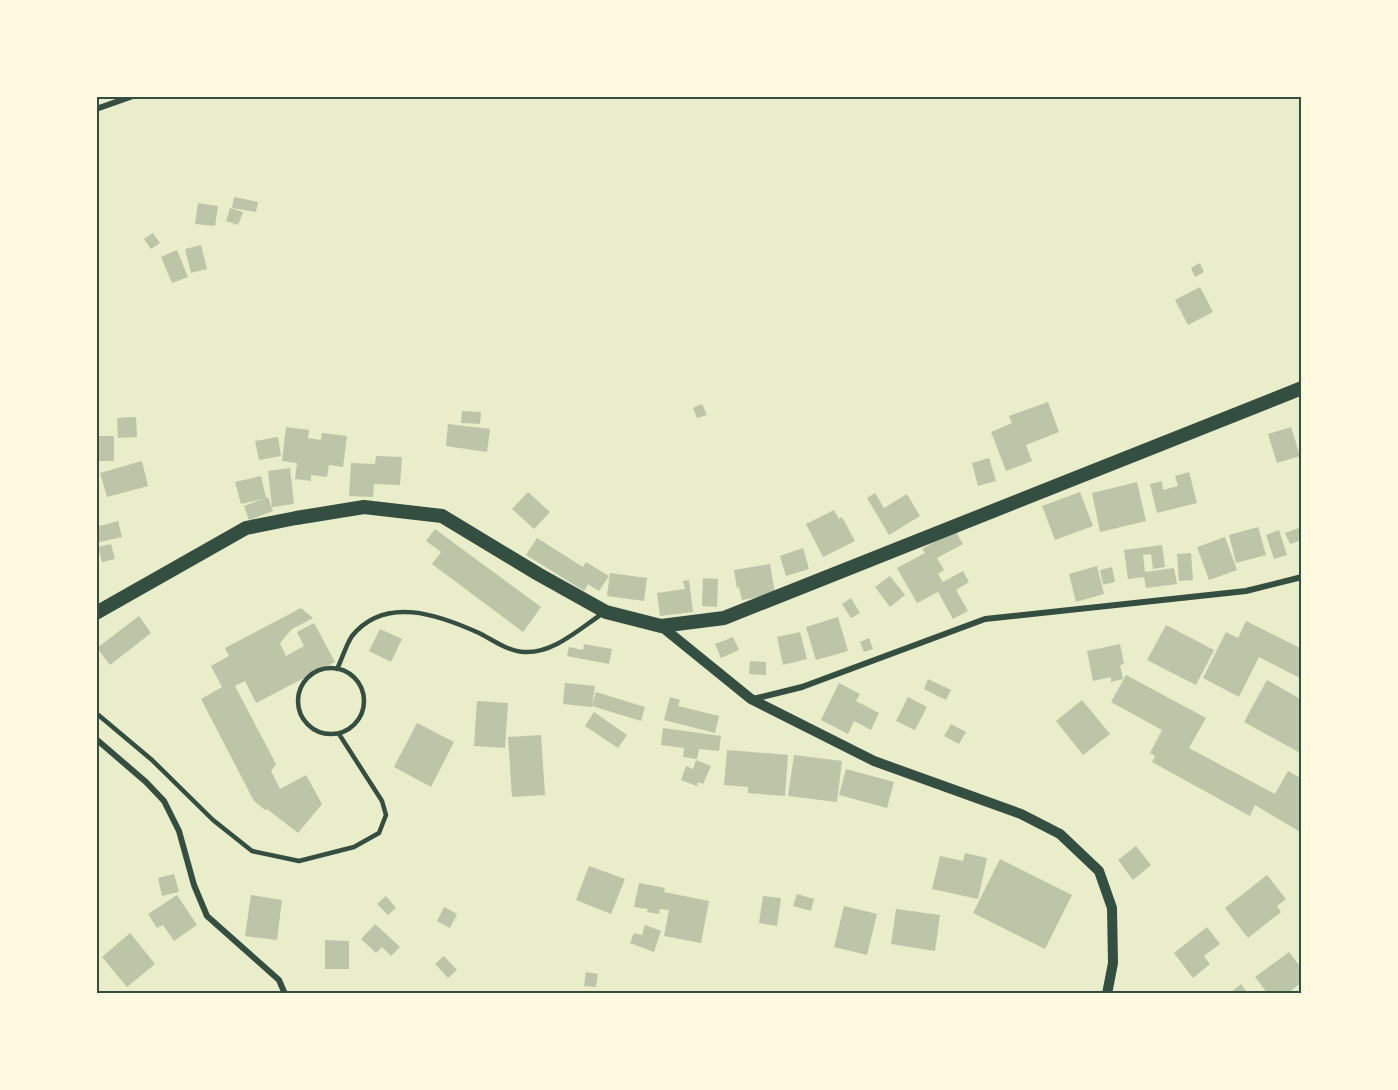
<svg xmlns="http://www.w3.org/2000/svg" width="1398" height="1090" viewBox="0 0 1398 1090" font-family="'Space Grotesk',sans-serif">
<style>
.building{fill:#bcc5a7}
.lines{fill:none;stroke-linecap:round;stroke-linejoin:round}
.service{stroke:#344e41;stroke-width:4.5}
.minor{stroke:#344e41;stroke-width:6}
.tertiary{stroke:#344e41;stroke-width:10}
.primary{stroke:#344e41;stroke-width:14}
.neatline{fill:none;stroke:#344e41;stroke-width:2}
</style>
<rect width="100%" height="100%" fill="#e9edc9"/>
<!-- building -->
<g class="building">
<polygon points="234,197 258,202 256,212 232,208"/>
<polygon points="198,203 218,206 215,226 195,224"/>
<polygon points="230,208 243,212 238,225 226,221"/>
<polygon points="153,233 160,243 151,249 144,239"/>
<polygon points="201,245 207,269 191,273 185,249"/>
<polygon points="177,250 188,277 172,283 161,257"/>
<polygon points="1200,263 1204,272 1195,277 1191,268"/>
<polygon points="1200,287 1213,312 1188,325 1175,300"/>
<polygon points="1048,402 1059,432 1026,445 1032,461 1006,471 991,432 1012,423 1009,416"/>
<polygon points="702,404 707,415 697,418 693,408"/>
<polygon points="462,411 481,412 480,424 461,423"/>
<polygon points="136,417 137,437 118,438 117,418"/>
<polygon points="448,424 490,429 487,452 446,446"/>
<polygon points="286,427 309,430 308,438 321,440 322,433 347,436 343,467 329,465 327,477 311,475 311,481 295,479 297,463 282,461"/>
<polygon points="1291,427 1300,456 1277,463 1268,434"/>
<rect x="96" y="436" width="18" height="25"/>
<polygon points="278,437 281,456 259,460 255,441"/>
<polygon points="376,456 402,457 400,485 374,484 373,497 349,496 351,463 375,464"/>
<polygon points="989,458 996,481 978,486 972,463"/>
<polygon points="142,461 148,486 107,497 100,473"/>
<polygon points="290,468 294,504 272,507 268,471"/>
<polygon points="1189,472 1197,503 1157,513 1150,484 1162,481 1163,490 1178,486 1175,476"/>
<polygon points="261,476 266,498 241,504 235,482"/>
<polygon points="1137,482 1146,521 1100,532 1092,493"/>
<polygon points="528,492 550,512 534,529 512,509"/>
<polygon points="1080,492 1093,526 1055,540 1042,506"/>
<polygon points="875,493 884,508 907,494 920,516 889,535 867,498"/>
<polygon points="268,497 273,511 249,520 244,506"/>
<polygon points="834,510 839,519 842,517 855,541 823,557 806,524"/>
<polygon points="118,521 122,537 96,543 96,527"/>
<polygon points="1258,527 1266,555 1236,563 1229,535"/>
<polygon points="1299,528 1302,540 1290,544 1285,533"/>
<polygon points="435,529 541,607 523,632 432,564 441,552 426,541"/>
<polygon points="955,530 963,544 937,558 944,570 938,574 943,582 963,571 969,582 956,590 968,611 953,619 938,592 917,603 897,568 925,553 922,549"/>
<polygon points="1279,530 1287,555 1274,559 1266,535"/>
<polygon points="1225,537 1237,570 1209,580 1197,547"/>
<polygon points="537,538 583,567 586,562 609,576 599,591 588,584 584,591 526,555"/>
<polygon points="111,544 115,559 102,562 98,547"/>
<polygon points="1162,545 1165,567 1153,569 1151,554 1143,555 1145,572 1174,568 1177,584 1146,588 1144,577 1128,579 1124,550"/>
<polygon points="803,548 809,569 786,576 780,556"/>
<polygon points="1191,553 1193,580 1179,581 1177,554"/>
<polygon points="770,564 775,594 742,600 739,587 737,588 734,570"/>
<polygon points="1097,566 1104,594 1076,602 1069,574"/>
<polygon points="1112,567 1115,582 1103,585 1100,570"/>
<polygon points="610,573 647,578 644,601 607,596"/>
<polygon points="890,576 905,595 890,607 875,587"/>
<polygon points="703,578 718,579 717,607 702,606"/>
<polygon points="689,580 693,612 660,616 657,593 685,589 683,581"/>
<polygon points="851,598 860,613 851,618 842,604"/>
<polygon points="301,608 313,618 292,629 280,643 286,656 304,646 297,632 314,623 335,662 256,703 245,681 235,686 276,764 271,771 280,789 306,775 322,804 298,833 267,809 265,810 254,801 201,699 222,687 211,666 229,656 225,648"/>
<polygon points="139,616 151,633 110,665 97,648"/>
<polygon points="838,617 848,651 816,660 806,627"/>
<polygon points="1246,621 1302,649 1302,679 1259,657 1239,697 1203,678 1226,632 1238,638"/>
<polygon points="1166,625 1214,650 1196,685 1147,660"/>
<polygon points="380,629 402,639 391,662 369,651"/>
<polygon points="800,632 807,659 783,665 777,637"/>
<polygon points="733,637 739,650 721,658 715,644"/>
<polygon points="869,638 873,649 864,652 860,642"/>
<polygon points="584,644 612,649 609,664 567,656 569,647 583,650"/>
<polygon points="1120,644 1124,664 1120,665 1123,679 1111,682 1111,677 1093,681 1087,651"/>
<polygon points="750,661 766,662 766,675 749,674"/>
<polygon points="1126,675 1206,718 1189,748 1275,794 1288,771 1302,779 1302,833 1255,805 1250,816 1152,762 1155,756 1150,753 1162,730 1111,702"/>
<polygon points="928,679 951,690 946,700 924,689"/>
<polygon points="1267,680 1302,700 1302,754 1244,722"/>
<polygon points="565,683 595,686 592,707 563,704"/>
<polygon points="839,683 860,694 856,701 879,713 871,730 854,721 848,734 821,720"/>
<polygon points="596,692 645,707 641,721 592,706"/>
<polygon points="670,697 680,700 678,706 719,716 715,733 664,720"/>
<polygon points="908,697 927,707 915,730 896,721"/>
<polygon points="1082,700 1110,734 1083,755 1056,721"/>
<polygon points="477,701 508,703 505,748 474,746"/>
<polygon points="594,712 627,735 618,748 585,726"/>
<polygon points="417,723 454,742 431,787 394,767"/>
<polygon points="951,724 966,732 959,744 944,736"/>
<polygon points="663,728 721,736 719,751 699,749 697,759 683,757 684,748 661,745"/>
<polygon points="541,735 545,795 512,797 508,737"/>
<polygon points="727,750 788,755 785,796 748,793 748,787 724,785"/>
<polygon points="794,755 842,761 837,802 788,796"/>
<polygon points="696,760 711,766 703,784 698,782 697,786 681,780 686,766 693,769"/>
<polygon points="846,769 894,782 887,808 839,795"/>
<polygon points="1136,846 1151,865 1133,880 1118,860"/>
<polygon points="965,853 987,858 978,899 932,889 940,856 963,861"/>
<polygon points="1000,859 1072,895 1045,949 973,913"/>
<polygon points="589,866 625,879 611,914 576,900"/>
<polygon points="174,874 179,892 162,896 158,878"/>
<polygon points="1267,875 1286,899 1277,906 1281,912 1248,938 1225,908"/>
<polygon points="639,883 665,888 664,892 709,901 701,943 664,936 669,910 660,909 659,914 647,912 648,909 634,907"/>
<polygon points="797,894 814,899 811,911 793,906"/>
<polygon points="177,895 197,925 174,941 163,925 157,928 148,914"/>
<polygon points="251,895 282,900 277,940 245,936"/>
<polygon points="386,896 396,908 388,915 377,904"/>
<polygon points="763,896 781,898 777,926 759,923"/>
<polygon points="844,906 877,914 867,955 834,947"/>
<polygon points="444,907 457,914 450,928 437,921"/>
<polygon points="896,909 940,915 935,951 891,944"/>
<polygon points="375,924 400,947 391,956 382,947 376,953 361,939"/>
<polygon points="645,925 661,931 654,952 630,943 634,933 642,935"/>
<polygon points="1207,927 1220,944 1204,956 1210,964 1193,978 1174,953"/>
<polygon points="130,933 155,964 127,987 102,957"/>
<polygon points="325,940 349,941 349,969 325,969"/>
<polygon points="1289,952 1302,969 1302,982 1287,994 1268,994 1255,977"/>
<polygon points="444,956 457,970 448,978 435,964"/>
<polygon points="586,972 598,974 596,987 584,986"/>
<polygon points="1241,984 1248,994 1229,994"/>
</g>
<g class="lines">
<!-- service -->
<g class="service">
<circle cx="331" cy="701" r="33"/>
<path d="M 337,669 C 342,659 346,645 352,636 C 385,595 439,615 479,633 C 493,640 509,652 525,652 C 554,653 579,629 602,614"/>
<polyline points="96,713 152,760 213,820 252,851 299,861 354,847 379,833 386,815 382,801 339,734"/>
</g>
<!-- minor -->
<g class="minor">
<polyline points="96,109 133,96"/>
<polyline points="753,699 802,687 985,619 1246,591 1302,577"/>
<polyline points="96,739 146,782 164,801 179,831 194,885 207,916 279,980 285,994"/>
</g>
<!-- tertiary -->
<polyline class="tertiary" points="661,626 751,699 874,761 1021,814 1060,834 1099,871 1112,908 1113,963 1107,994"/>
<!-- primary -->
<polyline class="primary" points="96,613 246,528 296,518 364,507 442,516 538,574 606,612 661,626 724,618 1302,388"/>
</g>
<!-- border -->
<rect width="1398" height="1090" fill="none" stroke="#fefae0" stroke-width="195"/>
<rect x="98" y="98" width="1202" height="894" class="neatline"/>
</svg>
